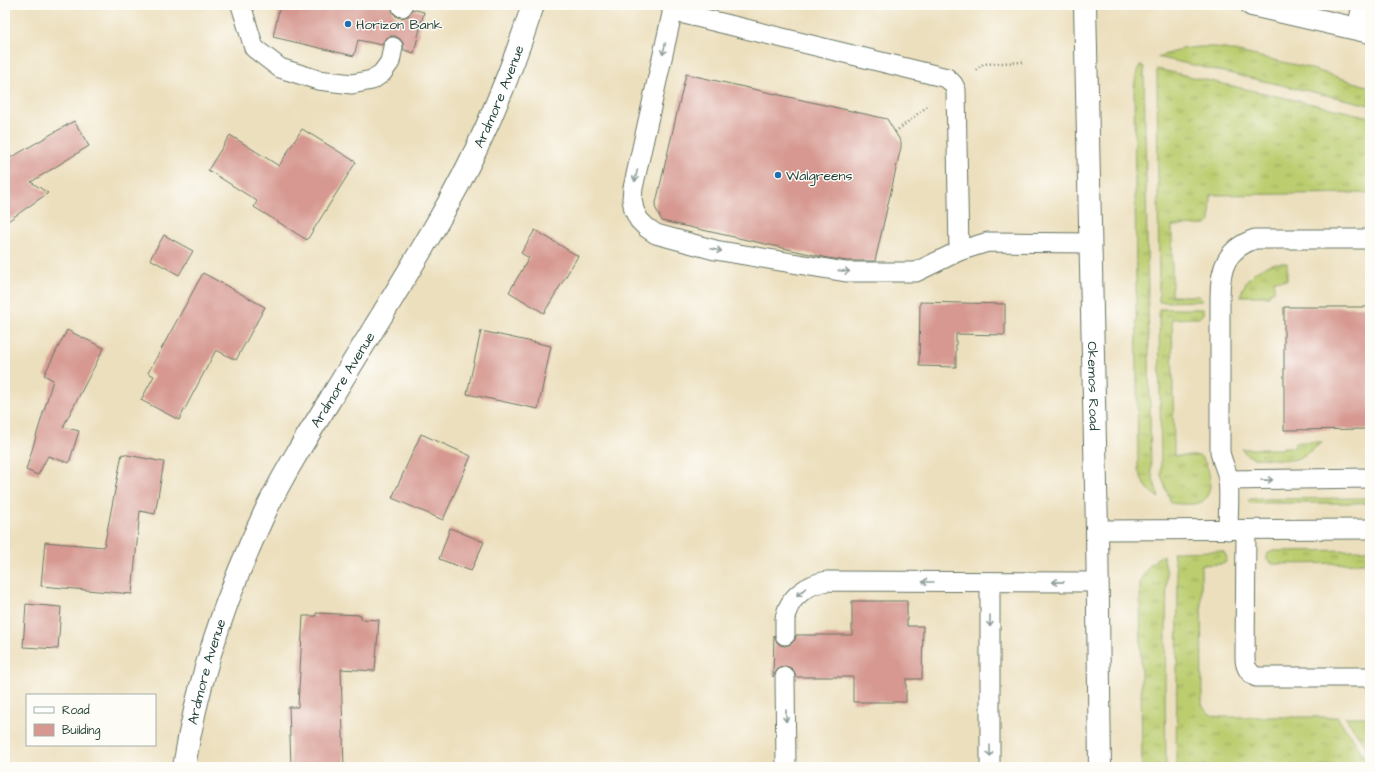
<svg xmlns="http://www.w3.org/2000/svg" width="1375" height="772" viewBox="0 0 1375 772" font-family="'Architects Daughter',sans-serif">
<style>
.grass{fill:url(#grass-tufts);stroke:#6e8552}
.building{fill:#d69890}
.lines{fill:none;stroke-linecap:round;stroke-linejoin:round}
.lane-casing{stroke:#677664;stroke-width:21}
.street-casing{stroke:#677664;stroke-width:24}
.secondary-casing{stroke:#677664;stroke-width:24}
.primary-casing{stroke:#677664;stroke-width:24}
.path{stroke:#677664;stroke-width:2.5;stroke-dasharray:1 3;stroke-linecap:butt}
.lane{stroke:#fff;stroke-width:19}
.street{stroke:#fff;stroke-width:22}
.secondary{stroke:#fff;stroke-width:22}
.primary{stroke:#fff;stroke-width:22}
.oneway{stroke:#8f9e9a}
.poi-dot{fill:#1f6fb2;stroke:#fdfcf7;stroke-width:1.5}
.labels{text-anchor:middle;stroke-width:3;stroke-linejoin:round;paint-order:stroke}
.poi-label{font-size:14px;fill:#1f3d34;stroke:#fdfcf7;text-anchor:start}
.street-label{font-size:14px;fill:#1f3d34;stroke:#fdfcf7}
</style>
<defs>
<pattern id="grass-tufts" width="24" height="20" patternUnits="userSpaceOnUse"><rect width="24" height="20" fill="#bccd6f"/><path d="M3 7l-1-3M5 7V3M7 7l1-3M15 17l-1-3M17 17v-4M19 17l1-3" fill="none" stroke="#98a85c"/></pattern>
</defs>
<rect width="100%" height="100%" fill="#fdfcf7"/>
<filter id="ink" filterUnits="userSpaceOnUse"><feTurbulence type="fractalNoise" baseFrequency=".025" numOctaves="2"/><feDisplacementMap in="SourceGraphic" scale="8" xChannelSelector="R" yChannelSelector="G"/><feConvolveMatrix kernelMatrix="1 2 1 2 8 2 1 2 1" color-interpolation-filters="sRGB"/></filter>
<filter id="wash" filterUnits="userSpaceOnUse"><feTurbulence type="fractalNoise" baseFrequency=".012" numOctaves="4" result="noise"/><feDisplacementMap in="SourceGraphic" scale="16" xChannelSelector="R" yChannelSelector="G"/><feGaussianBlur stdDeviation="0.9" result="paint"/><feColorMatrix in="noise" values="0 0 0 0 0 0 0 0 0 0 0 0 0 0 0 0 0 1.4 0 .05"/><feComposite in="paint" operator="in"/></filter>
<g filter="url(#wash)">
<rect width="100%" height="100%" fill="#ecdfbd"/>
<!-- grass -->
<g class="grass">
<polygon points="1199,47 1216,47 1305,67 1370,87 1370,105 1157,57 1182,49"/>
<path d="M 1140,65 L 1144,67 L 1151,471 L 1159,498 C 1147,491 1142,481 1138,469 L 1134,87 L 1137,71 Z"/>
<polygon points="1157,69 1370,117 1370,193 1211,195 1210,221 1206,225 1172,226 1172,296 1199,296 1203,301 1159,302"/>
<path d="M 1276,263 L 1287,263 L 1287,280 L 1274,280 L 1274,292 L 1269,292 L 1269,296 L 1240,296 C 1247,276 1256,268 1276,263 Z"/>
<path d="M 1159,309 L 1203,309 L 1203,314 L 1199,318 L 1172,319 L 1174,456 L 1200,456 C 1211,465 1216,497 1199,503 C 1194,505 1176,504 1171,503 L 1161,475 Z"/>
<polygon points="1295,442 1323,442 1300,458 1291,460 1254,458 1246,454 1242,449 1283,449 1283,447 1295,447"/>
<polygon points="1370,498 1370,503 1250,503 1248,501 1250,499"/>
<polygon points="1370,550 1370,563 1273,564 1267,560 1267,554 1273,551"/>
<path d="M 1220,551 L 1224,552 L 1227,558 L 1225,563 L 1221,564 L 1201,565 L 1202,704 C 1206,713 1211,716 1221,717 L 1337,717 L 1357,745 L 1370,767 L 1176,767 L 1178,586 L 1177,574 L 1173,552 Z"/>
<path d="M 1163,555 L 1167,574 L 1165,688 L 1166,767 L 1142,767 L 1140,583 C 1145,571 1151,561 1163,555 Z"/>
<polygon points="1345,717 1370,717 1370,751"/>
</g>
<g id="blocks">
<!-- building -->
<g class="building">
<polygon points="280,5 391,5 393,13 397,17 402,18 408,16 412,9 424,12 414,53 404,50 403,43 400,39 395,36 390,36 385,39 382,45 358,40 354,56 273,37"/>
<polygon points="686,74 887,119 901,142 901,147 875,261 847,261 828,258 662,221 655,207"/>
<polygon points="74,121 89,146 31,182 48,193 5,223 5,161"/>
<polygon points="302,129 356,162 307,240 254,207 257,201 208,170 230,135 279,166"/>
<polygon points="535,230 578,256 544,313 509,292 529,258 521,253"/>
<polygon points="164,235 193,251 179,275 150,259"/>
<polygon points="203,273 265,307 236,360 216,350 179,420 141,400 154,376 148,373"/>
<polygon points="920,302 1005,304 1005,335 956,334 956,367 919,366"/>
<polygon points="1284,307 1370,307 1370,429 1284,430"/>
<polygon points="67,330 104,348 63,427 79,431 69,463 48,456 38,475 26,470 53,380 44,375"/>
<polygon points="481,331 551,346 538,409 467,394"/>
<polygon points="421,434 471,456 443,520 392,498"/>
<polygon points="122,454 164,462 155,514 140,511 132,594 41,586 45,542 104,547"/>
<polygon points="450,528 484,542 471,571 439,559"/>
<polygon points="852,601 907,601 907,626 923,626 922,679 906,679 906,702 853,702 853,677 796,677 794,671 791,668 785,666 779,668 776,671 773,677 774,635 776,641 780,645 785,646 791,644 795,640 796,635 852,635"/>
<polygon points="26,604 61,607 58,649 23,647"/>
<polygon points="316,613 361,615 361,619 379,620 375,671 341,669 344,767 291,767 289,707 298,707 303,616 316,616"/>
</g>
</g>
</g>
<g filter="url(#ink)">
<use href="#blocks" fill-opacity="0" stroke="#677664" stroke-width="1"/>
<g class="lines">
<!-- lane casing -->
<g class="lane-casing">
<g id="lane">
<polyline points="241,5 254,48 280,68 318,80 352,84 372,80 382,73 390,62 393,47"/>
<polyline points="674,5 633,188 632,199 634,210 639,220 647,228 656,234 715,250 846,272 916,272 959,251"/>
<polyline points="402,7 402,5"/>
<polyline points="672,11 947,78 953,84 956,90 959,251 988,242 1090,243"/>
<polyline points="1357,29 1362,5"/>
<polyline points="1228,480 1370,478"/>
<polyline points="1097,530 1370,529"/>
<path d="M 1228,530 C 1228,513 1230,495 1228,478 C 1226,468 1221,460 1220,451 L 1220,297 C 1220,268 1226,249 1255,239 L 1370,239"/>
<path d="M 1246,530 L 1245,658 C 1245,667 1248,672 1256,677 L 1370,677"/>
<polyline points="990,582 990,767"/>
<path d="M 785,635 C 785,629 785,624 785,619 C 788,597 808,584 827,581 L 1097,582"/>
<polyline points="785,677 786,767"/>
</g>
</g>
<!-- street casing -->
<g class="street-casing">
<g id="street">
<path id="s1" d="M 184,767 C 198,677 227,592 266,510 C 284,473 306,438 328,403 C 365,342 404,281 440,218 C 479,151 509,79 533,5"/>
</g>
</g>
<!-- secondary casing -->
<g class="secondary-casing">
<g id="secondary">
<path id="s2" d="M 1085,5 L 1097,530 L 1100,767"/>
</g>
</g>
<!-- primary casing -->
<g class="primary-casing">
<polyline id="primary" points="1252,5 1370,32"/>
</g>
<!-- path -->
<g class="path">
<polyline points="976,70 983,64 1023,62"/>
<polyline points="895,132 929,105"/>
</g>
<!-- lane -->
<use href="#lane" class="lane"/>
<!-- street -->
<use href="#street" class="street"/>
<!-- secondary -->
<use href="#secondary" class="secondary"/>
<!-- primary -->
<use href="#primary" class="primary"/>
</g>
<!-- one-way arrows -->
<defs><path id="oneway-shaft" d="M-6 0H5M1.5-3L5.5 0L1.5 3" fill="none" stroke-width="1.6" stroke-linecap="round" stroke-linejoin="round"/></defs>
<g class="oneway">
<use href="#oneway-shaft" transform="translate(664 49) rotate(103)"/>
<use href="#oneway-shaft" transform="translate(636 176) rotate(103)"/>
<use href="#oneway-shaft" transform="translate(716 250) rotate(12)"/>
<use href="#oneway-shaft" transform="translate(844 271) rotate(6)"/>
<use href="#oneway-shaft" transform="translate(1267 480) rotate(-1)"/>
<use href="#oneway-shaft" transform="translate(928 582) rotate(-180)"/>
<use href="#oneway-shaft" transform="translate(1058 582) rotate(179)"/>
<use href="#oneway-shaft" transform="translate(801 592) rotate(139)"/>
<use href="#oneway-shaft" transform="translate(990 621) rotate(90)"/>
<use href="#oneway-shaft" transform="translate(786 716) rotate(90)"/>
<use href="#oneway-shaft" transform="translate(990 751) rotate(90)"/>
</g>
</g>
<!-- markers -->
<g class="poi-dot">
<circle cx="348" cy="24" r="4"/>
<circle cx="778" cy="175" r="4"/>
</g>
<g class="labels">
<!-- poi labels -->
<g class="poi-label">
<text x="356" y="29">Horizon Bank</text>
<text x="786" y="180">Walgreens</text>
</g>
<!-- street labels -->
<g class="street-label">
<text dy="5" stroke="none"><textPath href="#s1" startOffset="746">Ardmore Avenue</textPath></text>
<text dy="5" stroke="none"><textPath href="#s1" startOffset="422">Ardmore Avenue</textPath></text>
<text dy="5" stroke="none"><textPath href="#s2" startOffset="381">Okemos Road</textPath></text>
<text dy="5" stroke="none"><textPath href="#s1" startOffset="98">Ardmore Avenue</textPath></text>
</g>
</g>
<!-- margin -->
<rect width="1375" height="772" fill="none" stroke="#fdfcf7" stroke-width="20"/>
<!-- legend -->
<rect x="26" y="694" width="130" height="52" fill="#fdfcf7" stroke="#a4b0a9"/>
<rect x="34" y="707" width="20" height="6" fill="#ffffff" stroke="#a4b0a9"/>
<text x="62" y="714" font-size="12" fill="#1f3d34">Road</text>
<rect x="34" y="724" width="20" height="12" fill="#d69890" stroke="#a4b0a9"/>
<text x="62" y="734" font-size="12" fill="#1f3d34">Building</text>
</svg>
